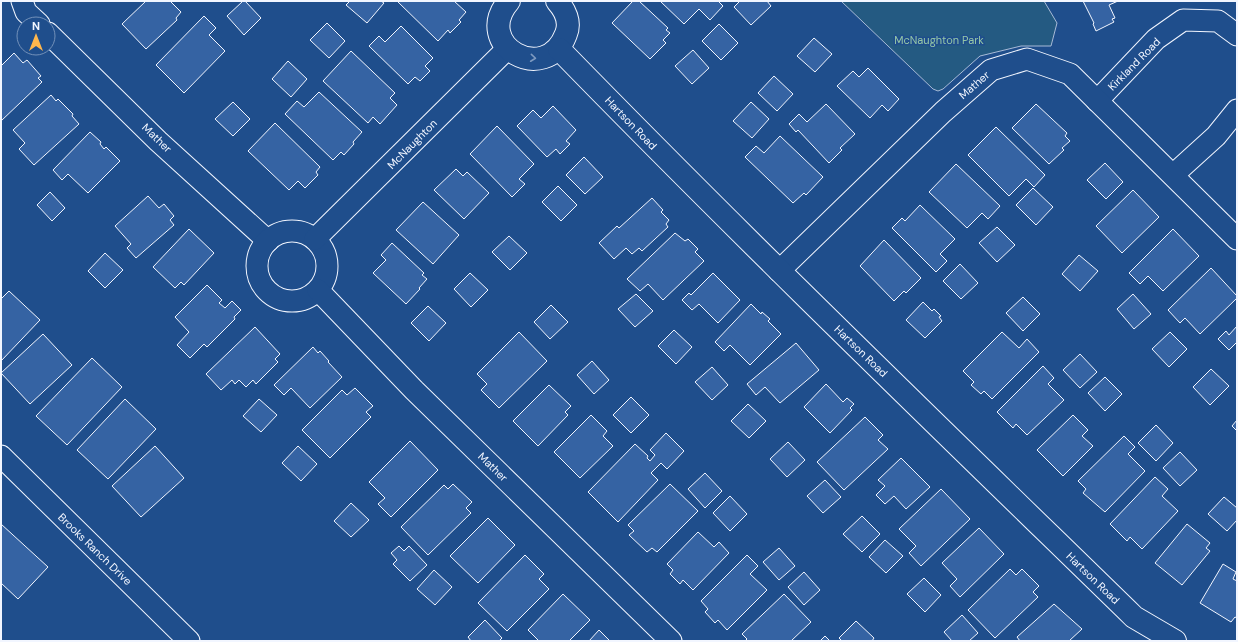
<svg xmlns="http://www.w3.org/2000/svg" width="1238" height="642" viewBox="0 0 1238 642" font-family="'DM Sans',sans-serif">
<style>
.green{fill:#245a82;stroke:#a8bbd7}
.building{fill:#3563a3;stroke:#f2f6ff}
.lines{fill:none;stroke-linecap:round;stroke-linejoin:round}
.street-casing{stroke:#f2f6ff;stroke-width:23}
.secondary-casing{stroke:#f2f6ff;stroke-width:24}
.street{stroke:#1f4e8c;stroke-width:21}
.secondary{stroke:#1f4e8c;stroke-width:22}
.oneway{stroke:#7e9ac0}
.labels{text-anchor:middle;stroke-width:3;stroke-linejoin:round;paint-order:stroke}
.park-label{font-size:11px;fill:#97c8a6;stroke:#1f4e8c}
.street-label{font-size:11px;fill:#f2f6ff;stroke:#1f4e8c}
</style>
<rect width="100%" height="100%" fill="#1f4e8c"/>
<!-- green -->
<polygon class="green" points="841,1 1044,1 1057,23 1051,46 1021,46 980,56 943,89 938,91 933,89"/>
<!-- building -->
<g class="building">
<polygon points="146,1 170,1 181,12 176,18 177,20 146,49 122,24"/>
<polygon points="243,1 245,1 261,18 244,35 227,16"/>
<polygon points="350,1 381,1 384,3 367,23 346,5"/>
<polygon points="397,1 454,1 466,12 459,20 461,22 450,33 448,30 438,41"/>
<polygon points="633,1 639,1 668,28 666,30 670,33 663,40 666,43 650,59 612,23"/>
<polygon points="660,1 718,1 723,6 710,20 699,9 684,24"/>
<polygon points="740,1 767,1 771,6 751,25 734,7"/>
<polygon points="1083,1 1118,1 1109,5 1115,18 1112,19 1114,22 1096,31 1093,24 1094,23"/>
<polygon points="204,16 216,28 209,35 225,51 184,93 156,65"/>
<polygon points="327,23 345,41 329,58 310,40"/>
<polygon points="719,24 738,43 721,60 702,41"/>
<polygon points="401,26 433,58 425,66 430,71 420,81 415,77 408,84 369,46 379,36 385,42"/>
<polygon points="814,38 832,54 815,72 797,56"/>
<polygon points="693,50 709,68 692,84 675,66"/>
<polygon points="351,51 395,93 390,98 397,105 380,124 373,117 368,123 323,81"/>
<polygon points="14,53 23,63 27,60 41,76 38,78 42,82 1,121 1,66"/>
<polygon points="288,61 307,79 291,97 272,79"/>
<polygon points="868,68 899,99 888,111 882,105 870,118 837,86 853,71 859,77"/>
<polygon points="774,76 793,94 777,111 758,93"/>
<polygon points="319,92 362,132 353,142 354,144 344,155 341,152 333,160 285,114 297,101 304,107"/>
<polygon points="51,95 56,101 58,99 73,114 72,116 79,124 34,165 19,149 25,143 13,130"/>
<polygon points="233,102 250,119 233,136 215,119"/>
<polygon points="751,102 769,119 752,138 733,121"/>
<polygon points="826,104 855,134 840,148 842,150 829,163 798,130 796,132 789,124 799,114 807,122"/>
<polygon points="1036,104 1067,133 1065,136 1070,141 1062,148 1064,150 1049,164 1012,128"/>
<polygon points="553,106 576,130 566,141 570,144 560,154 556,149 547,157 517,126 533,110 541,118"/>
<polygon points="275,123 320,167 316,172 318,175 305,188 298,181 289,190 248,151"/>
<polygon points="497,126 534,164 519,179 525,184 512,197 470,154"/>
<polygon points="996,127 1045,175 1034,187 1026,179 1009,196 968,155"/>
<polygon points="90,132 101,142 100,144 104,149 106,147 120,161 88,193 68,174 62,180 53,170"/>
<polygon points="780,136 823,177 806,195 804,193 793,203 745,157 756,146 764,153"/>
<polygon points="584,157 603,177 585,194 566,175"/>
<polygon points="1105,163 1123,182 1106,199 1087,180"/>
<polygon points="956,164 1000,206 988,219 982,213 967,228 929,192"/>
<polygon points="456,169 463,176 467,172 489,193 464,219 434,190"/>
<polygon points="558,186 577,205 561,221 542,202"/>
<polygon points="1033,188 1053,207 1036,225 1016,205"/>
<polygon points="1133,190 1159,217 1122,253 1096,226"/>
<polygon points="50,192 65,208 52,221 37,205"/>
<polygon points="148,196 159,208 164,204 174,216 170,220 174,225 136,258 127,248 131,244 115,226"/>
<polygon points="652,198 663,210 661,212 669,220 666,224 668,227 642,251 639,248 632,254 626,248 614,259 599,243 617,226 619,228"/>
<polygon points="423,202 459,235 433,264 396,230"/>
<polygon points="920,205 955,239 940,254 947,261 936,272 892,228 902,218 905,221"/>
<polygon points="997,227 1015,245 997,262 979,243"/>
<polygon points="189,229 214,253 184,285 181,282 175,288 153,267"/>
<polygon points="1173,229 1199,256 1163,291 1148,276 1140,284 1129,273"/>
<polygon points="675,233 685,241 688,239 698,249 695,252 704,261 663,300 648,284 640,291 627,279"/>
<polygon points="509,236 527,253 510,270 492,252"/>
<polygon points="884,240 921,278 906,293 904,291 894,301 860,266"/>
<polygon points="392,243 424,273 422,275 427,279 419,288 420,289 406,304 373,273 386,260 381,255"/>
<polygon points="105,253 123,270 105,288 88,271"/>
<polygon points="1079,255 1098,271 1080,291 1062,274"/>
<polygon points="960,264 978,283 961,299 943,281"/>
<polygon points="1211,268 1237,296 1237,298 1200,334 1185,318 1180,323 1168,310"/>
<polygon points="470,273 488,290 471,307 454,289"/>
<polygon points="713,273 740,300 718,323 699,304 692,310 682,300 689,293 691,295"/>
<polygon points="207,285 222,300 219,303 225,308 232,301 241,310 234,317 235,319 207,347 204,344 190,358 177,345 189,332 175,317"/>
<polygon points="9,291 40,320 1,361 1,299"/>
<polygon points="636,294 653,311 635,327 618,309"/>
<polygon points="1133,294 1151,314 1134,329 1117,309"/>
<polygon points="1023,297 1040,314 1023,331 1006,313"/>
<polygon points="923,302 932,311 934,309 941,316 939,317 942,321 925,338 906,320"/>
<polygon points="751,304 761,314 762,312 770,319 768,321 781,334 750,365 730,345 724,351 715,342"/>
<polygon points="551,305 568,322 550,339 534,322"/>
<polygon points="428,306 446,323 429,341 411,323"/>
<polygon points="1237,326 1237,342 1229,350 1218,339 1226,331 1229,335"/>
<polygon points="255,327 280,354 275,359 278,362 256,384 253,380 246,387 239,380 235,384 232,380 221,390 206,374"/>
<polygon points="674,330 692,347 676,364 658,346"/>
<polygon points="519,332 547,361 499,408 481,390 487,384 477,374"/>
<polygon points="1002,332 1019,348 1027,339 1039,352 992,399 984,391 981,394 971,385 974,382 963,371"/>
<polygon points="1170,332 1187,349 1169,367 1152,349"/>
<polygon points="43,334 72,365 30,404 1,373"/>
<polygon points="796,343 819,370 780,403 765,387 756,395 747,384"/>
<polygon points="313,347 318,353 320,351 329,361 328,362 342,377 310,408 291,388 284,395 274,385"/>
<polygon points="1080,354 1097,372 1080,388 1063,370"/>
<polygon points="92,358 122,387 67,445 36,416"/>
<polygon points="592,361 609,380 594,394 577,375"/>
<polygon points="1043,366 1054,378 1048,384 1064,400 1027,435 1016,424 1013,428 997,412"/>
<polygon points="712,367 728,385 712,400 695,382"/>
<polygon points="1211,369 1229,386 1210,405 1193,387"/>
<polygon points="1105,377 1122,394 1105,411 1088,393"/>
<polygon points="826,384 843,402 847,398 854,404 850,408 852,410 830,433 804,407"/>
<polygon points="549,385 571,406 565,412 568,415 538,446 513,421"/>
<polygon points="355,388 373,406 366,412 371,417 330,458 302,430 342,390 347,395"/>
<polygon points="631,397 649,415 631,433 613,415"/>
<polygon points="125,399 156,429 108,479 77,450"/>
<polygon points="259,399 277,415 261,432 243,416"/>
<polygon points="748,404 766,421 749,438 731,421"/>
<polygon points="591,415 607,431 603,436 613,446 580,478 554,452"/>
<polygon points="1073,415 1088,430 1082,436 1093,446 1063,476 1037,450"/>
<polygon points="865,417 883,435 878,440 888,449 844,490 817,462"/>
<polygon points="1237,420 1237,431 1232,426"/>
<polygon points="1156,425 1173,443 1156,461 1138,443"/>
<polygon points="666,433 684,451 667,469 661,463 651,473 658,480 618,522 588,492 635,444 648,456 647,458 650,461 655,455 650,450"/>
<polygon points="1124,436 1135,447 1128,454 1145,471 1105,512 1083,493 1086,489 1078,481"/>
<polygon points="410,441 438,470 391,517 378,504 385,498 369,482"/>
<polygon points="788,442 805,460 787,477 770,459"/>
<polygon points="155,446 184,478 141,517 112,486"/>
<polygon points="298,446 317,464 301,481 282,463"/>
<polygon points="1180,452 1197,470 1180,486 1163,468"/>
<polygon points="901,458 930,487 906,509 894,496 885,504 876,495 885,486 878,480"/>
<polygon points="705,473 722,491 705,508 688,489"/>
<polygon points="1155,477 1168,489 1162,496 1178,511 1142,549 1130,537 1127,541 1110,524"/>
<polygon points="825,480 841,497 823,513 807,496"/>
<polygon points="453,484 472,502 466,508 471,513 428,555 401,527 444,485 448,489"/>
<polygon points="670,484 698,511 657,552 652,548 647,552 629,535 634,531 628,525"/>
<polygon points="941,489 970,519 921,566 909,553 916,546 899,529"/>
<polygon points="730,496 747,514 730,531 713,513"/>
<polygon points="1224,497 1237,508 1237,520 1227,531 1208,514"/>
<polygon points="351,503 369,520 351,537 334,521"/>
<polygon points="862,516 880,534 862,552 843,534"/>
<polygon points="488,518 515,545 478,583 450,556"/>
<polygon points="1,524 48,567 18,599 1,583"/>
<polygon points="1187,524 1210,543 1206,548 1210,551 1182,585 1155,563"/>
<polygon points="979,528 1004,554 960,597 950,586 957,579 942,563"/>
<polygon points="698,532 714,547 719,542 729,553 693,590 683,580 680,584 670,574 673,570 667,564"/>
<polygon points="885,540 903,556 886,573 869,557"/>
<polygon points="399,546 404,551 409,546 427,565 410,581 393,564 397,560 391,553"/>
<polygon points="779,548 795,566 779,580 763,562"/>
<polygon points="525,555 544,574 539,579 549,589 507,631 478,603"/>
<polygon points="747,555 758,566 750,574 767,590 727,630 718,620 715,623 705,612 708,609 701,601"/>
<polygon points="1223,564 1236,572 1233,579 1237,581 1237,618 1235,617 1231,622 1200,603"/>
<polygon points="1010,569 1016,575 1022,569 1039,586 1033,592 1038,597 995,638 968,610"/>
<polygon points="434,570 452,587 435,605 417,589"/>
<polygon points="804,572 820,590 804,605 788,587"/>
<polygon points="924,578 941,595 925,612 907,594"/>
<polygon points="563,594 590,620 569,641 539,641 528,630"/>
<polygon points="784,594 811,622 791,641 745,641 747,639 742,634"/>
<polygon points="1054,604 1082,629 1069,641 1020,641 1017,637"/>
<polygon points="962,615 978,633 969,641 952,641 944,632"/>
<polygon points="485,620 502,638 499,641 471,641 468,637"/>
<polygon points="856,621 874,638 872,641 842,641 839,638"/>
<polygon points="599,630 610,641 589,641"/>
<polygon points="825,636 830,641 820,641"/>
</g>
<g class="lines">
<!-- street casing -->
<g class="street-casing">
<g id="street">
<polyline points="22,1 26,12 39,24"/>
<polyline points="48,33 158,141 268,241"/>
<polyline points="1097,101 1156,39 1183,20 1218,21 1237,35"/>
<polyline points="1173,175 1216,136 1237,110"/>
<circle cx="292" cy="266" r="35"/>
<polyline points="315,239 508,48"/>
<polyline points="779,271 943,112 991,70 1027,59 1070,74 1237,239"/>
<polyline points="318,290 414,390 671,641"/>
<polyline points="1,456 189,641"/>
</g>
</g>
<!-- secondary casing -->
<g class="secondary-casing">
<g id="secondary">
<path d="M 509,1 C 471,45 546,87 566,34 C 571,22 565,10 557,1"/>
<path d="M 559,49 C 747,242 941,429 1134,617 L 1175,641"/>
</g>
</g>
<!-- street -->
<use href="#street" class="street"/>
<!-- secondary -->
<use href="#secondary" class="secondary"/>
</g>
<!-- one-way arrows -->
<defs><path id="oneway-chevron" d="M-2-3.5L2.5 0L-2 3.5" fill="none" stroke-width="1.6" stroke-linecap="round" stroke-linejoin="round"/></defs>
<use class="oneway" href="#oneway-chevron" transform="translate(533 58) rotate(6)"/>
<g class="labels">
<!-- park labels -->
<g class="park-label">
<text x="939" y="44">McNaughton Park</text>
</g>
<!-- street labels -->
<g class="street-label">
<text transform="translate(1134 64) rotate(-45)" y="4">Kirkland Road</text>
<text transform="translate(974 85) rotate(-41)" y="4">Mather</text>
<text transform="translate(631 123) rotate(46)" y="4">Hartson Road</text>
<text transform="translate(157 138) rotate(44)" y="4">Mather</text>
<text transform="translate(412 144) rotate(-45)" y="4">McNaughton</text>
<text transform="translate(861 351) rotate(44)" y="4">Hartson Road</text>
<text transform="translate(493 467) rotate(44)" y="4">Mather</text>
<text transform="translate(95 549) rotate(44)" y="4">Brooks Ranch Drive</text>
<text transform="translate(1093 578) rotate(44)" y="4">Hartson Road</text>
</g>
</g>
<!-- border -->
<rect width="1238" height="642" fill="none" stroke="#f2f6ff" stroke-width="4"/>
<!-- north arrow -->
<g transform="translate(36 36)"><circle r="19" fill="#1f4e8c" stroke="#7391ba"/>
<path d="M0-3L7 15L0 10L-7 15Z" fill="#ffb74d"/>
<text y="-6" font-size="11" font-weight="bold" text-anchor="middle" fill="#f2f6ff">N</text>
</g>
</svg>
